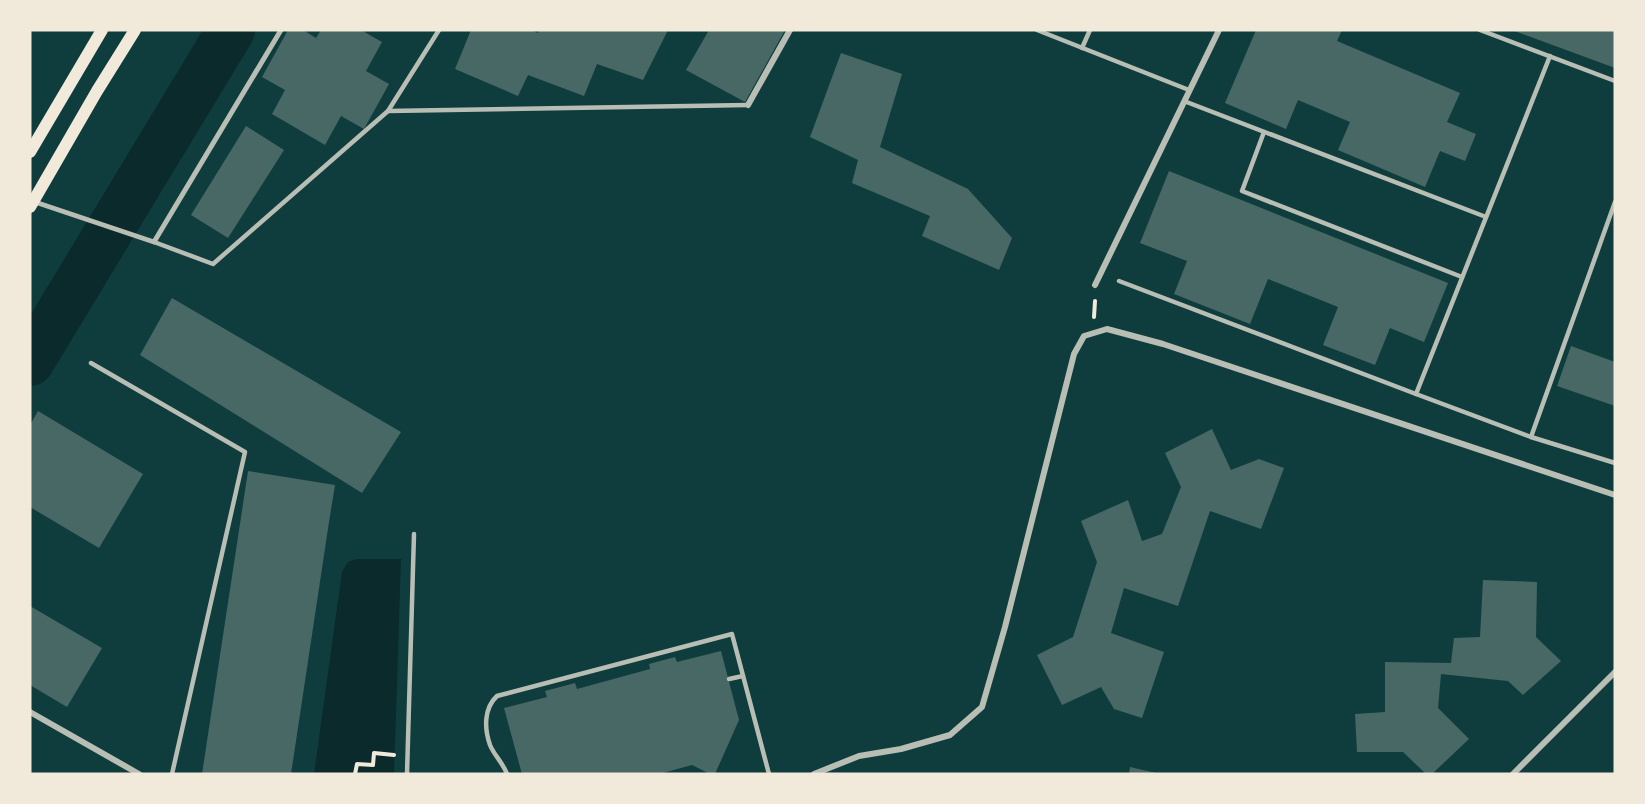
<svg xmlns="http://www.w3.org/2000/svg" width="1645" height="804" viewBox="0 0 1645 804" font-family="'Varela Round',sans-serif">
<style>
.water{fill:#0a2a2b}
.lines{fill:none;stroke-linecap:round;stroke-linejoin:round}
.river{stroke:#0a2a2b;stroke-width:48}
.building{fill:#486865}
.path{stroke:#f1e9da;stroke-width:4}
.service{stroke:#b8beb3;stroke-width:4.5}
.pedestrian{stroke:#b8beb3;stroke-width:5}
.minor{stroke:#b8beb3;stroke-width:6}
.secondary{stroke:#f1e9da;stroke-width:12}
</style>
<rect width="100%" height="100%" fill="#0f3d3e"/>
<!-- water -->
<polygon class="water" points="357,559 401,559 394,774 314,774 342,572 348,562"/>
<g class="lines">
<!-- river -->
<polyline class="river" points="30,362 231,30"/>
</g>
<!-- building -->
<g class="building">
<polygon points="288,30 303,30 316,38 321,30 361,30 382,42 366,71 389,84 364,129 341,116 325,145 272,114 285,90 262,77"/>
<polygon points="471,30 531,30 538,33 539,30 668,30 643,80 597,64 584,96 528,75 518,96 455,69"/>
<polygon points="709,30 785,30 745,102 686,70"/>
<polygon points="1256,30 1342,30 1337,41 1460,93 1447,122 1476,134 1465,161 1440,151 1425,187 1338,150 1350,122 1298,100 1286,129 1225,103"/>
<polygon points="1512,30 1615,30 1615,68"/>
<polygon points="841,53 902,74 880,147 968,189 1012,238 999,270 922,236 930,216 852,183 858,160 810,137"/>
<polygon points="246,126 284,150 228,238 191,215"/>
<polygon points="1169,171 1448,283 1424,342 1390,328 1375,365 1323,345 1338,307 1268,279 1250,324 1174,294 1187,261 1140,243"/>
<polygon points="172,298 401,432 362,493 140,355"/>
<polygon points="1571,346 1615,362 1615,406 1557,386"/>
<polygon points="38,411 143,474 99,548 30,507 30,425"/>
<polygon points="1212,429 1231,470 1259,459 1284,468 1261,529 1210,511 1178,606 1124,588 1111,633 1164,652 1142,718 1114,709 1101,687 1062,705 1037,655 1073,637 1097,562 1081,521 1128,500 1142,541 1162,534 1181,487 1165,453"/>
<polygon points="248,471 335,485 329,522 291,774 202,774"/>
<polygon points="1483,580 1537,582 1536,637 1561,661 1523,695 1508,681 1441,674 1438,708 1469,739 1432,774 1426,774 1403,752 1357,752 1355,714 1385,712 1385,662 1451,663 1454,638 1480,637"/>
<polygon points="30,606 102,648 67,707 30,685"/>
<polygon points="721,651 739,720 715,774 710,774 692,765 659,774 522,774 504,708 547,697 545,691 575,683 577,689 650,669 649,664 675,657 677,662"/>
<polygon points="1130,767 1156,773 1156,774 1129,774"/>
</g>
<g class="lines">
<!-- path -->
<g class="path">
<polyline points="1094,317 1095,301"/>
<polyline points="355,774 357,764 373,765 374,753 394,755"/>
</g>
<!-- service -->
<g class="service">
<polyline points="1037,30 1189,90"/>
<polyline points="1480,30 1615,81"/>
<polyline points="1082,48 1090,30"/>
<polyline points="1184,101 1486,217"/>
<polyline points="388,111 439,30"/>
<polyline points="1264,132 1242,191 1462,277"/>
<polyline points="154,242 213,264 388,111 748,105"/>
<polyline points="1119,281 1416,394 1550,56"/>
<polyline points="91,363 245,452 172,774"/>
<polyline points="1416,394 1531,437 1615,202"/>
<polyline points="1531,437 1615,463"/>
<polyline points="729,679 743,676"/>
<polyline points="407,774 414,534"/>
<path d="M 507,774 C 503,763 494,755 490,745 C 484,728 484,708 497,696 L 732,634 L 769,774"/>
</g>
<!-- pedestrian -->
<polyline class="pedestrian" points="35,202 154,242 281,30"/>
<!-- minor -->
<g class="minor">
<polyline points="748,105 790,30"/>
<polyline points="1095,285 1219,30"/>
<polyline points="30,712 139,774"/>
<polyline points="814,774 859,756 901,749 950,735 982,707 1005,627 1074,354 1084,336 1107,329 1163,344 1615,495"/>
<polyline points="1513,774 1615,672"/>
</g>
<!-- secondary -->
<g class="secondary">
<polyline points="30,152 102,30"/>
<polyline points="30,207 97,91 135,30"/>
</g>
</g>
<!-- border -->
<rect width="1645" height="804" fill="none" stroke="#f1e9da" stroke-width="63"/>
</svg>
